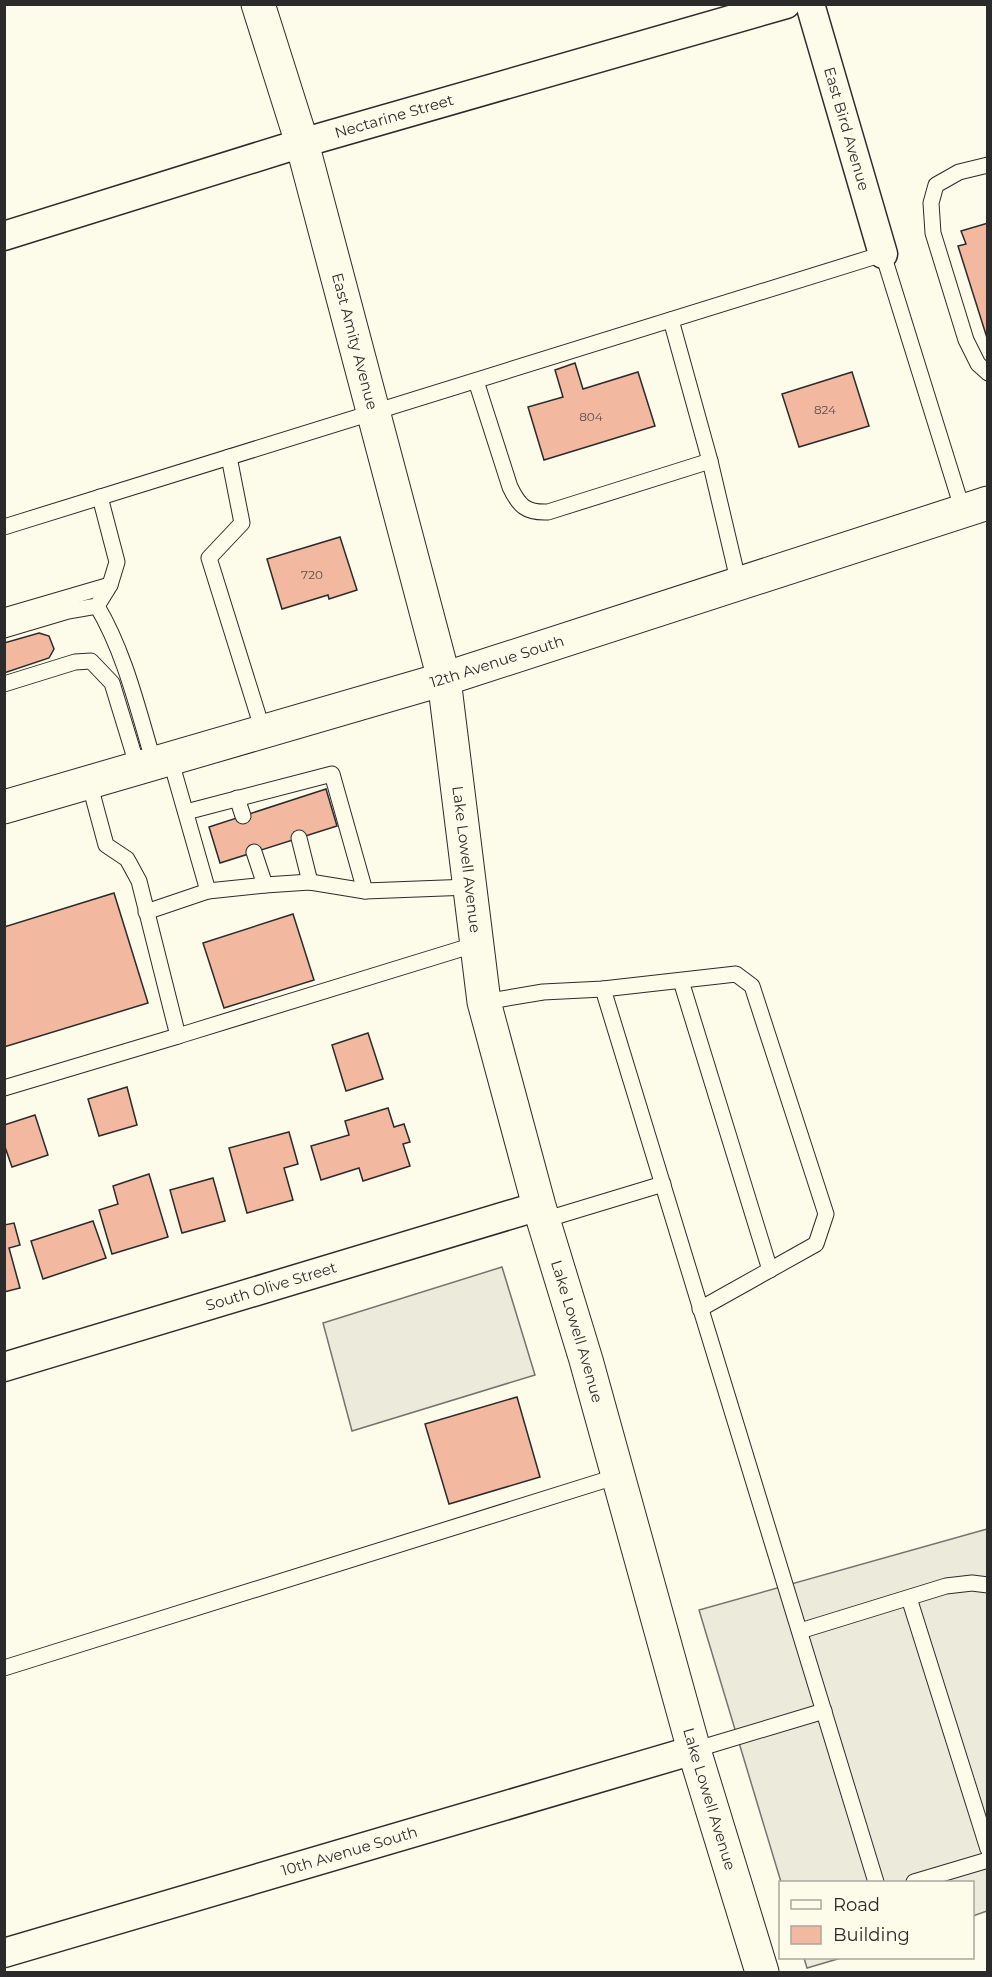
<svg xmlns="http://www.w3.org/2000/svg" width="992" height="1977" viewBox="0 0 992 1977" font-family="Montserrat,sans-serif">
<style>
.parking{fill:#eceadb;stroke:#74746e;stroke-width:1.5}
.building{fill:#f2b8a0;stroke:#2b2b2b;stroke-width:1.5}
.lines{fill:none;stroke-linecap:round;stroke-linejoin:round}
.service-casing{stroke:#2b2b2b;stroke-width:17}
.minor-casing{stroke:#2b2b2b;stroke-width:31}
.secondary-casing{stroke:#2b2b2b;stroke-width:35}
.primary-casing{stroke:#2b2b2b;stroke-width:35}
.service{stroke:#fdfbea;stroke-width:15}
.minor{stroke:#fdfbea;stroke-width:28}
.secondary{stroke:#fdfbea;stroke-width:33}
.primary{stroke:#fdfbea;stroke-width:33}
.labels{text-anchor:middle;stroke-width:4.5;stroke-linejoin:round;paint-order:stroke}
.number-label{font-size:12px;fill:#5d4e48}
.street-label{font-size:15px;fill:#2b2b2b;stroke:#fdfbea}
</style>
<rect width="100%" height="100%" fill="#fdfbea"/>
<!-- parking -->
<g class="parking">
<polygon points="502,1267 535,1375 352,1431 323,1323"/>
<polygon points="987,1529 987,1911 973,1916 972,1882 781,1882 699,1610"/>
<polygon points="804,1958 841,1958 807,1968"/>
</g>
<!-- building -->
<g class="building">
<polygon points="988,223 988,341 958,246 966,244 961,231"/>
<polygon points="575,363 583,389 638,372 655,426 544,460 528,407 563,397 555,370"/>
<polygon points="852,372 869,426 799,447 782,394"/>
<polygon points="340,537 357,590 329,599 328,595 282,609 267,559"/>
<polygon points="39,633 49,636 54,649 49,658 4,673 4,643"/>
<polygon points="326,789 337,826 220,863 209,827"/>
<polygon points="114,893 148,1003 4,1047 4,927"/>
<polygon points="293,914 314,980 224,1008 203,943"/>
<polygon points="368,1033 383,1079 346,1091 332,1045"/>
<polygon points="127,1087 137,1125 99,1136 88,1099"/>
<polygon points="388,1108 394,1127 404,1124 410,1142 403,1144 410,1166 363,1181 359,1168 321,1180 311,1146 349,1135 345,1121"/>
<polygon points="35,1115 48,1155 12,1167 4,1144 4,1125"/>
<polygon points="289,1132 298,1164 284,1168 293,1200 247,1213 229,1148"/>
<polygon points="149,1174 168,1237 112,1254 99,1210 118,1204 113,1186"/>
<polygon points="213,1178 225,1221 182,1233 170,1190"/>
<polygon points="93,1221 106,1258 43,1279 31,1241"/>
<polygon points="14,1223 20,1245 9,1248 20,1288 4,1292 4,1225"/>
<polygon points="517,1397 540,1477 449,1504 425,1424"/>
</g>
<g class="lines">
<!-- service casing -->
<g class="service-casing">
<g id="service">
<polyline points="988,165 959,172 936,185 931,203 933,233 966,340 978,364 988,373"/>
<polyline points="671,320 710,461 739,584"/>
<path d="M 476,381 L 510,487 C 519,506 526,513 548,512 L 710,461"/>
<polyline points="229,457 242,523 209,558 263,731"/>
<polyline points="4,527 883,254 963,511"/>
<path d="M 97,606 C 125,653 138,710 154,763"/>
<polyline points="4,616 110,585"/>
<polyline points="4,630 68,611 97,606 110,585 117,562 100,497"/>
<polyline points="4,684 75,662 91,661 112,683 138,768"/>
<polyline points="170,758 208,891"/>
<polyline points="237,798 243,816"/>
<polyline points="186,812 332,774 365,891"/>
<polyline points="299,838 310,882"/>
<polyline points="254,852 265,885"/>
<polyline points="146,912 208,891 265,885 310,882 365,891 470,887"/>
<polyline points="681,981 770,1270"/>
<polyline points="603,989 876,1882"/>
<polyline points="484,1002 543,992 603,989 736,974 752,986 826,1214 816,1244 700,1309"/>
<polyline points="178,1036 477,944"/>
<polyline points="4,1088 178,1036 139,881 127,859 106,845 89,782"/>
<polyline points="544,1220 663,1184"/>
<polyline points="909,1598 988,1849"/>
<polyline points="800,1631 946,1586 972,1583 988,1585"/>
<polyline points="4,1668 618,1476"/>
<polyline points="694,1750 824,1711"/>
<polyline points="914,1882 988,1860"/>
</g>
</g>
<!-- minor casing -->
<g class="minor-casing">
<g id="minor">
<path id="s1" d="M 810,4 L 883,254"/>
<path id="s2" d="M 4,236 L 302,143 L 786,4"/>
<path id="s3" d="M 4,1367 L 539,1206"/>
<path id="s4" d="M 4,1953 L 694,1750"/>
</g>
</g>
<!-- secondary casing -->
<g class="secondary-casing">
<g id="secondary">
<path id="s5" d="M 258,4 L 302,143 L 444,679 L 484,1002 L 539,1206 L 586,1360 L 694,1750 L 762,1972"/>
</g>
</g>
<!-- primary casing -->
<g class="primary-casing">
<g id="primary">
<path id="s6" d="M 4,807 L 444,679 L 988,503"/>
</g>
</g>
<!-- service -->
<use href="#service" class="service"/>
<!-- minor -->
<use href="#minor" class="minor"/>
<!-- secondary -->
<use href="#secondary" class="secondary"/>
<!-- primary -->
<use href="#primary" class="primary"/>
</g>
<g class="labels">
<!-- number labels -->
<g class="number-label">
<text x="825" y="414">824</text>
<text x="591" y="421">804</text>
<text x="312" y="579">720</text>
</g>
<!-- street labels -->
<g class="street-label">
<text dy="5" stroke="none"><textPath href="#s2" startOffset="408">Nectarine Street</textPath></text>
<text dy="5" stroke="none"><textPath href="#s1" startOffset="130">East Bird Avenue</textPath></text>
<text dy="5" stroke="none"><textPath href="#s5" startOffset="351">East Amity Avenue</textPath></text>
<text dy="5" stroke="none"><textPath href="#s6" startOffset="514">12th Avenue South</textPath></text>
<text dy="5" stroke="none"><textPath href="#s5" startOffset="882">Lake Lowell Avenue</textPath></text>
<text dy="5" stroke="none"><textPath href="#s3" startOffset="279">South Olive Street</textPath></text>
<text dy="5" stroke="none"><textPath href="#s5" startOffset="1368">Lake Lowell Avenue</textPath></text>
<text dy="5" stroke="none"><textPath href="#s5" startOffset="1854">Lake Lowell Avenue</textPath></text>
<text dy="5" stroke="none"><textPath href="#s4" startOffset="360">10th Avenue South</textPath></text>
</g>
</g>
<!-- border -->
<rect width="992" height="1977" fill="none" stroke="#2b2b2b" stroke-width="12"/>
<!-- legend -->
<rect x="779" y="1881" width="195" height="78" fill="#fdfbea" stroke="#a9a89e" stroke-width="1.5"/>
<rect x="791" y="1900" width="30" height="9" fill="#fdfbea" stroke="#a9a89e" stroke-width="1.5"/>
<text x="833" y="1911" font-size="18" fill="#2b2b2b">Road</text>
<rect x="791" y="1926" width="30" height="18" fill="#f2b8a0" stroke="#a9a89e" stroke-width="1.5"/>
<text x="833" y="1941" font-size="18" fill="#2b2b2b">Building</text>
</svg>
